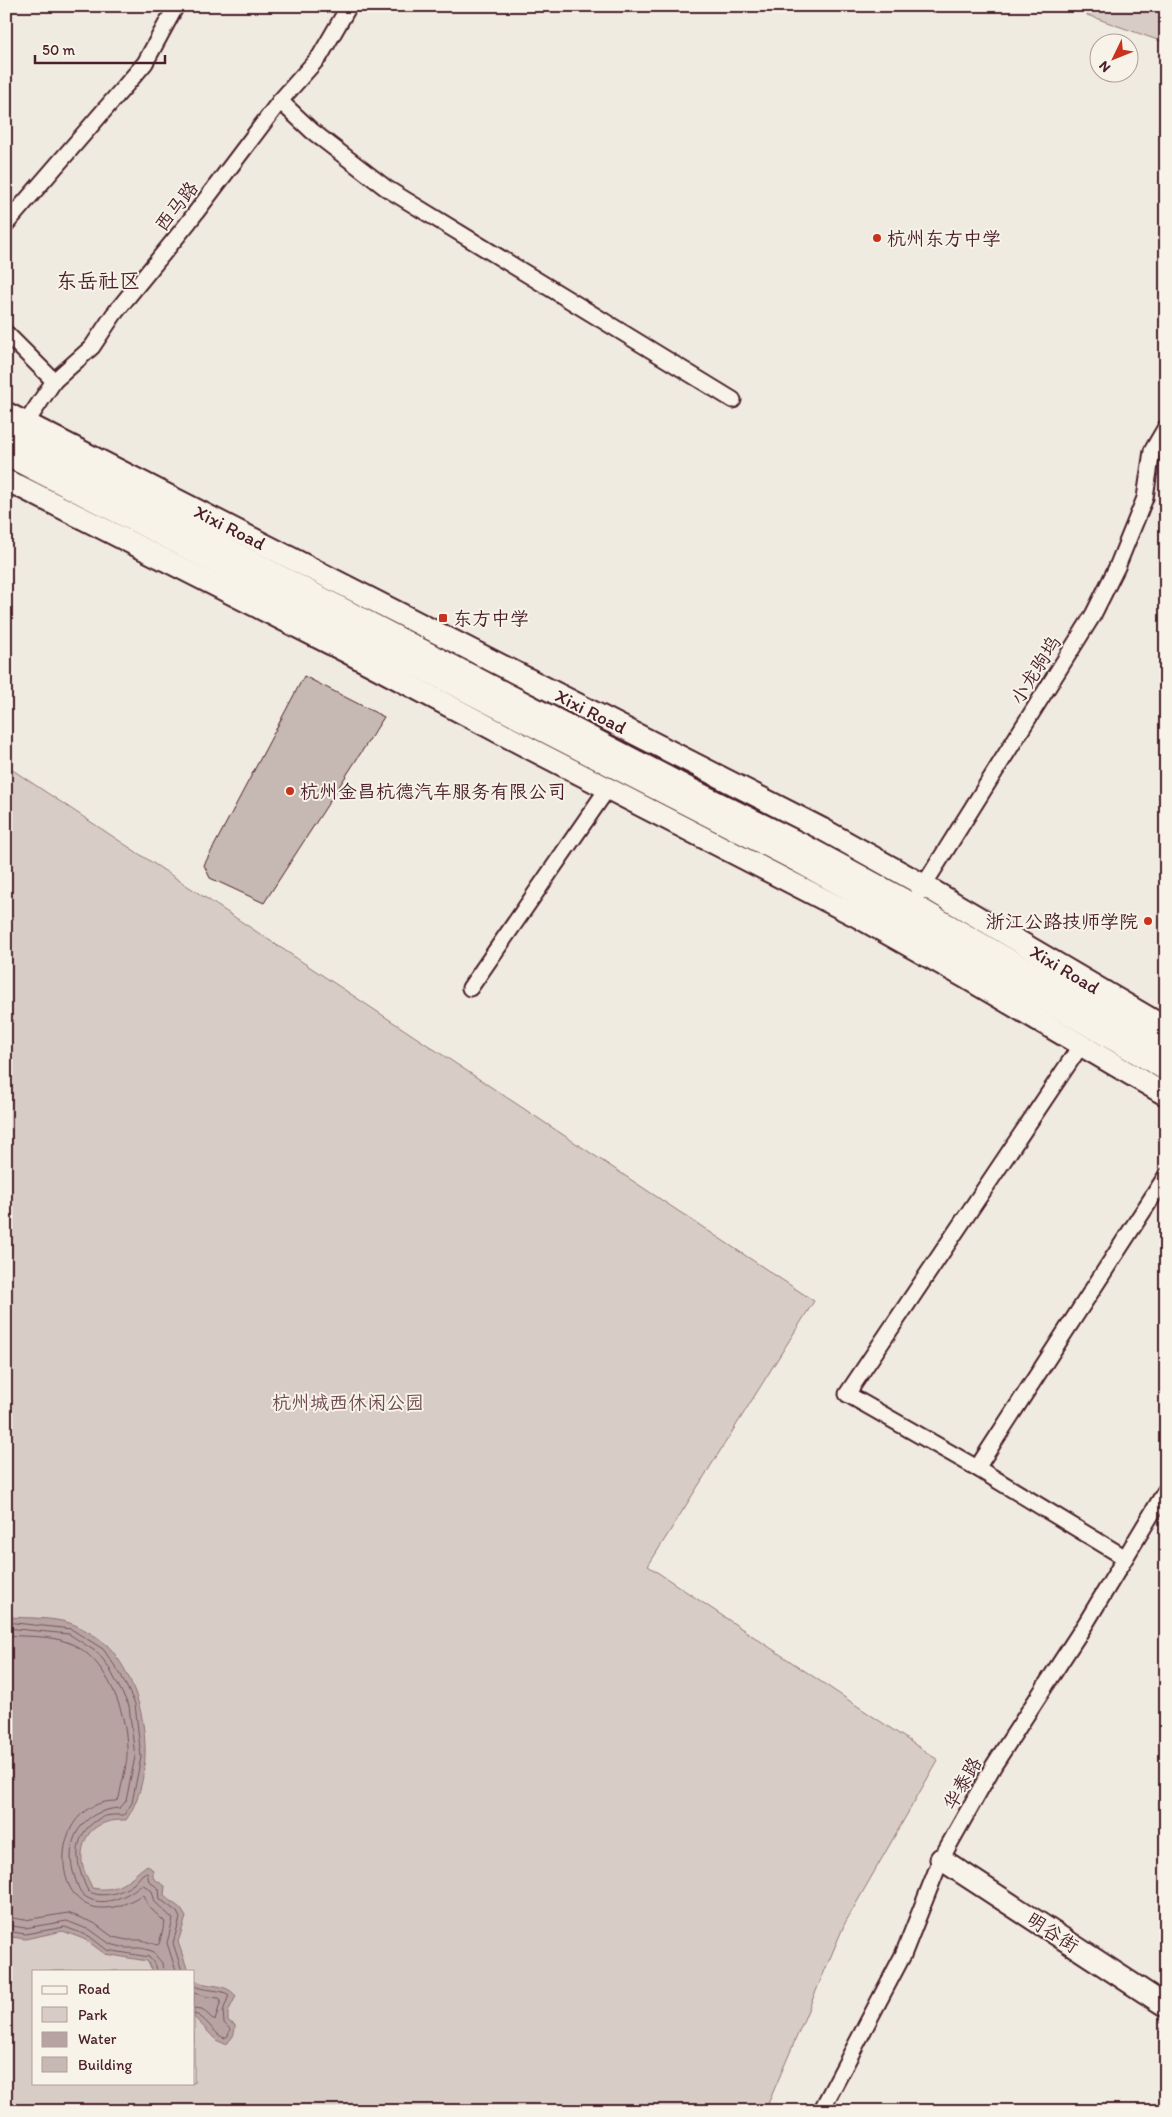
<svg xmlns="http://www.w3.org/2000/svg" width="1172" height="2117" viewBox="0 0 1172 2117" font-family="Itim,'LXGW WenKai TC',sans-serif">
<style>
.green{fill:#d8cdc6;stroke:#917678;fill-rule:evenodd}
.water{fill:#b7a4a2;stroke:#8b6f72}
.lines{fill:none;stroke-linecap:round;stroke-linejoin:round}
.shore{stroke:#76545b;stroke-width:1}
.building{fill:#c6b8b3;stroke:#4a1f2b}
.street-casing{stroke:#4a1f2b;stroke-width:19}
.secondary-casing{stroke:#4a1f2b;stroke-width:25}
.street{stroke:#f7f3e8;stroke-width:15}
.secondary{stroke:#f7f3e8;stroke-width:21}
.poi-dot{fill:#c8321e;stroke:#f7f3e8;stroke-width:2}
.labels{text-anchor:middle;stroke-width:4;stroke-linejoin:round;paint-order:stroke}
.street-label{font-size:19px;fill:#4a1f2b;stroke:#f7f3e8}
.poi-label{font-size:19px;fill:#4a1f2b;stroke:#f7f3e8;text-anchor:start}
.park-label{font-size:19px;fill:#6e4a52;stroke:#f7f3e8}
.quarter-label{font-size:21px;fill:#4a1f2b;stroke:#f7f3e8}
</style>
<rect width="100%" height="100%" fill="#f0ebe0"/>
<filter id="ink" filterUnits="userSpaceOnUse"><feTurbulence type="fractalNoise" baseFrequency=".02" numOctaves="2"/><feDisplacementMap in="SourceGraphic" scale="10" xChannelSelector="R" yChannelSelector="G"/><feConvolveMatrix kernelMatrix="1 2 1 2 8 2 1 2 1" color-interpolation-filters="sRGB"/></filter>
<g filter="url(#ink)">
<!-- green -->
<g class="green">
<polygon points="1090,6 1166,6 1166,43 1087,15"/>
<path d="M 11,769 L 814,1301 L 648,1566 L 938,1760 L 845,1923 L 765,2111 L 6,2111 L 6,778 ZM 34,1971 L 194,1971 L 194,2083 L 34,2083 Z"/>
</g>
<!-- water -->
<g class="water">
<path d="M 6,1617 C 25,1618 58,1617 75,1625 C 86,1630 98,1637 107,1645 C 147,1687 159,1772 126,1820 C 99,1819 80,1832 82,1862 C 83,1871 89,1880 92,1888 C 120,1893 127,1880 147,1865 L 153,1870 L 153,1878 L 165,1886 L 164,1895 L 181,1909 L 186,1917 L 178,1942 L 188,1971 L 153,1971 L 147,1961 L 105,1954 L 86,1940 L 63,1931 L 25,1939 L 6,1936 Z"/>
<path d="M 194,1980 C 208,1988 225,1982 236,1996 L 228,2012 L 228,2021 L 235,2025 C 235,2034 233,2039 225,2044 L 216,2040 L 194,2017 Z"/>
</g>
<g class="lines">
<!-- shore -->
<g class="shore">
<path d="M 6,1622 L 71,1629 L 103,1649 L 121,1675 L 135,1704 L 141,1757 L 132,1803 L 124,1815 C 115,1815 105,1814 97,1820 C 70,1837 76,1867 88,1891 C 101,1899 121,1893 132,1885 C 137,1882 139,1877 144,1873 L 147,1873 L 149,1881 L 159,1889 L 160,1899 L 177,1912 L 180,1918 L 173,1943 L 182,1971"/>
<path d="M 6,1628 L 69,1634 L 98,1653 L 108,1666 L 129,1706 L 135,1757 L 126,1801 L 120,1808 C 82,1810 62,1841 75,1878 C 77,1884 80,1894 86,1897 C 104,1909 129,1895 142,1884 L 152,1891 L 155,1902 L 173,1919 L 167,1943 L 176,1971"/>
<path d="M 6,1635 C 25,1637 49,1635 67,1642 C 108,1656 129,1717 127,1757 C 126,1770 121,1785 119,1798 L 116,1801 C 48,1801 49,1911 104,1908 C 120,1908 130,1901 143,1895 L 149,1907 L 165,1922 L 159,1944 L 157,1945 L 142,1940 L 127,1940 L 113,1937 L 94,1923 L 68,1913 L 25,1920 L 6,1917"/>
<polyline points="6,1925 25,1928 67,1921 92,1931 110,1944 126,1948 141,1948 152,1951 162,1963 163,1971"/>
<polyline points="6,1931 25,1934 65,1927 89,1936 107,1950 149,1957 156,1966 157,1971"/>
<path d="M 194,1986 C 204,1991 222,1989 229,1995 L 223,2011 L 224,2023 L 230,2029 L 228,2036 L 224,2038 C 212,2033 206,2016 194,2014"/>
<polyline points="194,1993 208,1997 219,1998 221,2000 215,2021 202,2009 194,2008"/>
</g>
</g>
<!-- building -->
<polygon class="building" points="304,676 384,717 264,903 210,878 204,865"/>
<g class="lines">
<!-- street casing -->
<g class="street-casing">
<g id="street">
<polyline points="280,101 312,131 386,188 733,400"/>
<polyline points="6,224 145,63 176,6"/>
<polyline points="6,333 54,381"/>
<polyline points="26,423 54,381 92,347 114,314 188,223 280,101 320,56 349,6"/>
<polyline points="919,893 1093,615 1117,567 1145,498 1152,451 1166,427"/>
<polyline points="470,988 608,788"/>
<polyline points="1081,1045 847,1394 977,1468 1124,1557"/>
<polyline points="977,1468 1166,1176"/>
<polyline points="821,2111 903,1955 941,1859 994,1765 1086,1623 1166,1490"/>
</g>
</g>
<!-- secondary casing -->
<g class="secondary-casing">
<g id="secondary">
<polyline points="6,413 822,829 923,885 1166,1028"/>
<polyline points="6,434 686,787 805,846 912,904 1166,1050"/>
<polyline points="6,455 793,859 902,918 1166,1070"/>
<polyline points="6,481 19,486 345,651 533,750 862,919 965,977 1166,1095"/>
<polyline points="941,1859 1166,2006"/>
</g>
</g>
<!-- street -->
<use href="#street" class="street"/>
<!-- secondary -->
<use href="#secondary" class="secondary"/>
</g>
</g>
<!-- markers -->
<g class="poi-dot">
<circle cx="877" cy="238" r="5"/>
<rect x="438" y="613" width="10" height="10" rx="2.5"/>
<circle cx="290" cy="791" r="5"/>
<circle cx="1148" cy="921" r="5"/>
</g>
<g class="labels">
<!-- street labels -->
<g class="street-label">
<text transform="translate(176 206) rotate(-52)" y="7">西马路</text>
<text transform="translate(230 527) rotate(27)" y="7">Xixi Road</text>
<text transform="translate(1035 670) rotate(-58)" y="7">小龙驹坞</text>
<text transform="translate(591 711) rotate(27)" y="7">Xixi Road</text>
<text transform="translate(1065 969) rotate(31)" y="7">Xixi Road</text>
<text transform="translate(962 1783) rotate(-60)" y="7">华泰路</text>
<text transform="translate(1053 1932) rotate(33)" y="7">明谷街</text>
</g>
<!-- poi labels -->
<g class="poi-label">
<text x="887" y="245">杭州东方中学</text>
<text x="453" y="625">东方中学</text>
<text x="300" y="798">杭州金昌杭德汽车服务有限公司</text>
<text x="1138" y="928" text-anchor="end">浙江公路技师学院</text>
</g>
<!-- park labels -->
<g class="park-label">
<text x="348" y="1409">杭州城西休闲公园</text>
</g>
<!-- quarter labels -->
<g class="quarter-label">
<text x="98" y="288">东岳社区</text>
</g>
</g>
<!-- margin -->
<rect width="1172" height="2117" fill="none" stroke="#f7f3e8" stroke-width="25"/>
<rect x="12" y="12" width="1147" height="2092" fill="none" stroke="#4a1f2b" stroke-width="2" filter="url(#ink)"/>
<!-- legend -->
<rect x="32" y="1970" width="162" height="115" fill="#f7f3e8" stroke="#b29e9c"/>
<rect x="42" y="1986" width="25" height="8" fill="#f7f3e8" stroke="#b29e9c"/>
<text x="78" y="1994" font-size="15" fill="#4a1f2b">Road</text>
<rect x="42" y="2007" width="25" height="15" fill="#d8cdc6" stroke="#b29e9c"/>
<text x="78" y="2020" font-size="15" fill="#4a1f2b">Park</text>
<rect x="42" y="2032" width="25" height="15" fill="#b7a4a2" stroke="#b29e9c"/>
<text x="78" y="2044" font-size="15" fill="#4a1f2b">Water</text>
<rect x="42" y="2057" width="25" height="15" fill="#c6b8b3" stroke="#b29e9c"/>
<text x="78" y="2070" font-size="15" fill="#4a1f2b">Building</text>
<!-- north arrow -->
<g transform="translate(1114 58) rotate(227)"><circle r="24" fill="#f7f3e8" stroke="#b29e9c"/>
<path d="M0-4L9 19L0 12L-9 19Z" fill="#c8321e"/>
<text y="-8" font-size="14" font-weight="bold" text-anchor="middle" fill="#4a1f2b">N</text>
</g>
<!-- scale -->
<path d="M35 55v8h130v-8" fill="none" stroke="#4a1f2b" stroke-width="2.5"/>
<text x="42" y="55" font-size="15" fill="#4a1f2b" stroke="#f7f3e8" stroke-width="4" paint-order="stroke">50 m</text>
</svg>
